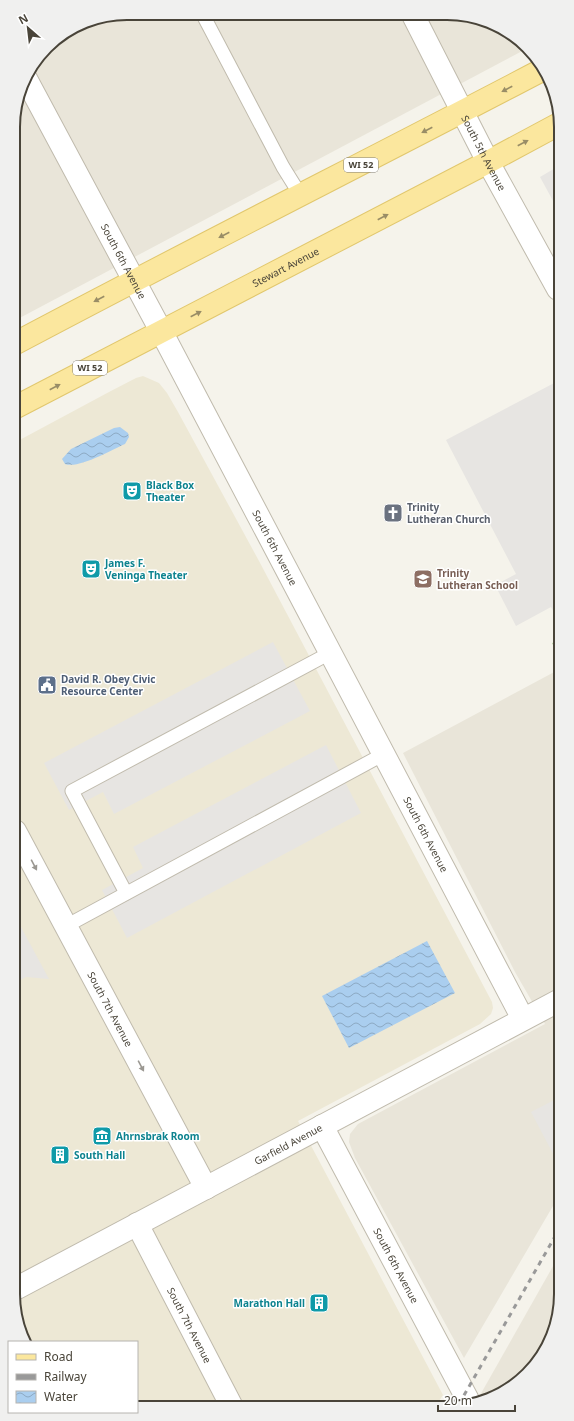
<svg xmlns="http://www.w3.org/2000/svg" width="574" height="1421" viewBox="0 0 574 1421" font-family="'Noto Sans',sans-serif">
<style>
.residential{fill:#e9e5d9}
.education{fill:#ede8d5}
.park{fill:url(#park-crowns)}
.parking{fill:#e7e5e2}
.water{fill:url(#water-waves)}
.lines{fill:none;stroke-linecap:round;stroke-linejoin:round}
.lane-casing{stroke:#c0bbad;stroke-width:15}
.street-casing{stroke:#c0bbad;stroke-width:24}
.primary-casing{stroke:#e1c76d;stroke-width:24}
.lane{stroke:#fff;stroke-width:13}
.street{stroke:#fff;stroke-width:22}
.primary{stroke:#fbe79e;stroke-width:22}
.rail{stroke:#999;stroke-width:3;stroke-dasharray:5 5;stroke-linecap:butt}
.oneway{fill:#998d66}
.oneway2{fill:#9b9892}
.labels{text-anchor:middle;stroke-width:3;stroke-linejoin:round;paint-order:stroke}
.shield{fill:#fff;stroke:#807c74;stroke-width:1}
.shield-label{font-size:9px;font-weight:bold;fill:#494439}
.street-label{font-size:10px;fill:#494439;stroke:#fff}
.culture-label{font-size:10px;font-weight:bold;fill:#0d838f;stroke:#fff;text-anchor:start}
.worship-label{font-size:10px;font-weight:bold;fill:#5b616d;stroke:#fff;text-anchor:start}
.education-label{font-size:10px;font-weight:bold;fill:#785e54;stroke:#fff;text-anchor:start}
.service-label{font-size:10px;font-weight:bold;fill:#4e5e75;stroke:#fff;text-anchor:start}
.rim{fill:none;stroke:#494439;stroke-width:2}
</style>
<defs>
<pattern id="park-crowns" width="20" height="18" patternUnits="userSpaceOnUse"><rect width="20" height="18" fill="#cde8b5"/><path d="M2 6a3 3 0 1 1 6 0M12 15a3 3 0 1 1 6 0" fill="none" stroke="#b2c89c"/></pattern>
<pattern id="water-waves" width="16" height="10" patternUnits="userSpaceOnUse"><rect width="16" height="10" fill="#aaceef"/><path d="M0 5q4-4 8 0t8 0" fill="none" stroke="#8ca9c3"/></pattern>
</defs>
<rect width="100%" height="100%" fill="#f5f3eb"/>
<!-- residential -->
<g class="residential">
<polygon points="127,13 469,15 528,48 14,321 13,119 25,76 52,41 83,22"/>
<polygon points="558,670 559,673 560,1194 464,1358 355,1158 349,1142 350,1134 358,1124 545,1024 515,972 403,753"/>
<polygon points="561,1252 561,1301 552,1338 533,1369 475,1404"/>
</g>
<!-- education -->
<polygon class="education" points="143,376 159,383 167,393 178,412 259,561 492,1002 493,1008 491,1014 480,1024 298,1121 443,1395 437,1404 137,1406 137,1342 28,1342 17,1323 14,443 109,392 136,378"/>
<!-- park -->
<polygon class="park" points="559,640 559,657 552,643"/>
<!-- parking -->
<g class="parking">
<polygon points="557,167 558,210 540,177"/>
<polygon points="558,381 559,621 551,607 516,626 495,585 516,574 446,440"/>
<polygon points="273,642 310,711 114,814 103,792 69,810 44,763"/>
<polygon points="326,745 361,813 127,938 102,890 143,868 133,847"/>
<polygon points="16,915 22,929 49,979 26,977 16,982"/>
<polygon points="560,1097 560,1167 531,1112"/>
</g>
<!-- water -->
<g class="water">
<path d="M 120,427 L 128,433 L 129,437 L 125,444 C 111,450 79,469 65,464 L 62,459 L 71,449 L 114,428 Z"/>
<polygon points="427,941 455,993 349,1048 322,996"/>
</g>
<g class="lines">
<!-- lane casing -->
<g class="lane-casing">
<g id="lane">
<polyline points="202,13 283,167 301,196"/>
<polyline points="126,893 72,791 330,653"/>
<polyline points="66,926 384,754"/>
</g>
</g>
<!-- street casing -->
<g class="street-casing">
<g id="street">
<path id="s1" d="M 413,15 L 488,162 L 558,289"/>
<path id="s2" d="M 25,77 L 161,331 L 523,1019"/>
<path id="s3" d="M 15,831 L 206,1188"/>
<path id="s4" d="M 322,1126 L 470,1404"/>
<path id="s5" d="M 137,1224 L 231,1405"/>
<path id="s6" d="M 17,1288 L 560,1000"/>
</g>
</g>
<!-- primary casing -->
<g class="primary-casing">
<g id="primary">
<path d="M 14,344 C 189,251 366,162 542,70"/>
<path id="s7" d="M 14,408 L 488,162 L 557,125"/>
</g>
</g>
<!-- lane -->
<use href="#lane" class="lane"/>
<!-- street -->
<use href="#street" class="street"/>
<!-- primary -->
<use href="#primary" class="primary"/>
<!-- rail -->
<polyline class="rail" points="459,1404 561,1226"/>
</g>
<!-- one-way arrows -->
<defs><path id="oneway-solid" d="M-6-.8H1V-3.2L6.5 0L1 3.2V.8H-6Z"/></defs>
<g class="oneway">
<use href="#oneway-solid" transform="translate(507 89) rotate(152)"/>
<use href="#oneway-solid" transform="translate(427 130) rotate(153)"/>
<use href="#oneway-solid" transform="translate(523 143) rotate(-28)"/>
<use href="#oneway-solid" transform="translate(383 217) rotate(-28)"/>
<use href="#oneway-solid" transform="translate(224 235) rotate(153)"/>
<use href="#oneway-solid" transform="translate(99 299) rotate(152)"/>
<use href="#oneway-solid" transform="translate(196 314) rotate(-27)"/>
<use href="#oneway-solid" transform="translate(55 387) rotate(-28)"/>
</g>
<g class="oneway2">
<use href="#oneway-solid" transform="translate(34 865) rotate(62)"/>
<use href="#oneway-solid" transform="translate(141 1066) rotate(62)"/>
</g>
<!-- icons -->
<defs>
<g id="theatre-square" transform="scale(1)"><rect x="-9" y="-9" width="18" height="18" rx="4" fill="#0f9aa8" stroke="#fff"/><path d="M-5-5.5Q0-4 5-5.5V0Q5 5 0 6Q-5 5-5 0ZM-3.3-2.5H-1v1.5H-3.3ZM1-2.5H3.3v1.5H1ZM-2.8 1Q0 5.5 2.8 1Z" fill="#fff"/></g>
<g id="church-square" transform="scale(1)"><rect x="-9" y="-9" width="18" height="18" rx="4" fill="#6b7280" stroke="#fff"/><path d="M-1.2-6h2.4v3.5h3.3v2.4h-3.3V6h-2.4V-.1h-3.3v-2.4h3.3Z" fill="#fff"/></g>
<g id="school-square" transform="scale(1)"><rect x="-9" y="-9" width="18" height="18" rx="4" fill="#8d6e63" stroke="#fff"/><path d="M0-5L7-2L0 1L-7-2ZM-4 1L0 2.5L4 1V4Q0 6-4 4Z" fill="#fff"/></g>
<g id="civic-square" transform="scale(1)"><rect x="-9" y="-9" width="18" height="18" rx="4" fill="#5c6f8a" stroke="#fff"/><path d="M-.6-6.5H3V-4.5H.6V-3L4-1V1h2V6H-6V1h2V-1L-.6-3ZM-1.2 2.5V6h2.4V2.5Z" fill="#fff"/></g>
<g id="museum-square" transform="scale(1)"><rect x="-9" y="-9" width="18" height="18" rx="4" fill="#0f9aa8" stroke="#fff"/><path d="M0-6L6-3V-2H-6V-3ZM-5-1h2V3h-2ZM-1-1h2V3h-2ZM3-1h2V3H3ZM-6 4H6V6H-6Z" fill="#fff"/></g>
<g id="building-square" transform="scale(1)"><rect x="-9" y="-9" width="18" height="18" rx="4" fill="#0f9aa8" stroke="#fff"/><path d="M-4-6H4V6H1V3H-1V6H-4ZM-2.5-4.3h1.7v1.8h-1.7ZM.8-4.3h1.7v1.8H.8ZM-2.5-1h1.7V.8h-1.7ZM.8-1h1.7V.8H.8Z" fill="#fff"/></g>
</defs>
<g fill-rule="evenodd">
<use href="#theatre-square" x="132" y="491"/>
<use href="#church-square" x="393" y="513"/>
<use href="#theatre-square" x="91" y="569"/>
<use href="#school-square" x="423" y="579"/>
<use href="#civic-square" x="47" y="685"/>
<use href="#museum-square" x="102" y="1136"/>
<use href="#building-square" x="60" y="1155"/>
<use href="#building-square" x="319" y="1303"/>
</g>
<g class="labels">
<!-- shield labels -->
<g class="shield">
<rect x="344" y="158" width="34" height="14" rx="3"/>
<rect x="73" y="361" width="34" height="14" rx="3"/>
</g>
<g class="shield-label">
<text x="361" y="168">WI 52</text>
<text x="90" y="371">WI 52</text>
</g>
<!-- street labels -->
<g class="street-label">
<text dy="4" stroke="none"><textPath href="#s1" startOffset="155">South 5th Avenue</textPath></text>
<text dy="4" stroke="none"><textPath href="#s2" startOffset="209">South 6th Avenue</textPath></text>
<text dy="4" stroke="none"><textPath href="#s7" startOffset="306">Stewart Avenue</textPath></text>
<text dy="4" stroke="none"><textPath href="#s2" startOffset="533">South 6th Avenue</textPath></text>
<text dy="4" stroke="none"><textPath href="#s2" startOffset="857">South 6th Avenue</textPath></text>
<text dy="4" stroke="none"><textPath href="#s3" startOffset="202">South 7th Avenue</textPath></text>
<text dy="4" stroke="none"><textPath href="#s6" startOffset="307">Garfield Avenue</textPath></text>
<text dy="4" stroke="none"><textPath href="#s4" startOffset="158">South 6th Avenue</textPath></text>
<text dy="4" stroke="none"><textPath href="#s5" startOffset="114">South 7th Avenue</textPath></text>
</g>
<!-- culture labels -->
<g class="culture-label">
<text x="146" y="489">Black Box<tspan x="146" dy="12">Theater</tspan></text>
<text x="105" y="567">James F.<tspan x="105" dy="12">Veninga Theater</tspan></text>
<text x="116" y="1140">Ahrnsbrak Room</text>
<text x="74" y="1159">South Hall</text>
<text x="305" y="1307" text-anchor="end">Marathon Hall</text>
</g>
<!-- worship labels -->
<g class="worship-label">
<text x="407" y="511">Trinity<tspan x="407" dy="12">Lutheran Church</tspan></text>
</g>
<!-- education labels -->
<g class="education-label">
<text x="437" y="577">Trinity<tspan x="437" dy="12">Lutheran School</tspan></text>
</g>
<!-- service labels -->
<g class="service-label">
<text x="61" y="683">David R. Obey Civic<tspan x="61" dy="12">Resource Center</tspan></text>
</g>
</g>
<!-- crop -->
<path d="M0 0H574V1421H0ZM127 20H447A107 107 0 0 1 554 127V1294A107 107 0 0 1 447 1401H127A107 107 0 0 1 20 1294V127A107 107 0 0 1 127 20Z" fill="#f0f0ef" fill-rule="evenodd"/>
<path class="rim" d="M127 20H447A107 107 0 0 1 554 127V1294A107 107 0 0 1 447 1401H127A107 107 0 0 1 20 1294V127A107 107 0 0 1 127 20Z"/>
<!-- legend -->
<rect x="8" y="1341" width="130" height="72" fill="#ffffff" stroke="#b6b4b0"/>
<rect x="16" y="1354" width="20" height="6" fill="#fbe79e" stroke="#b6b4b0"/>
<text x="44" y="1361" font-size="12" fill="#494439">Road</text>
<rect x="16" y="1374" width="20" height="6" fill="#999999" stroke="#b6b4b0"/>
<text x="44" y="1381" font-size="12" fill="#494439">Railway</text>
<rect x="16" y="1391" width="20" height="12" fill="url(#water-waves)" stroke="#b6b4b0"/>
<text x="44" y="1401" font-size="12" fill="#494439">Water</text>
<!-- north arrow -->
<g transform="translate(28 28) rotate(332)" stroke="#ffffff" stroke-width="3" paint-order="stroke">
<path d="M0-3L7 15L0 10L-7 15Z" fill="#494439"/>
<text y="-6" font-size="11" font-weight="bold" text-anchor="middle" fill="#494439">N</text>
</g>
<!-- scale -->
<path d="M438 1405v6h77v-6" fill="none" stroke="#494439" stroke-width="2"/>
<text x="444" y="1405" font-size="12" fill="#494439" stroke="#ffffff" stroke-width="3" paint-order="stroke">20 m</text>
</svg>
